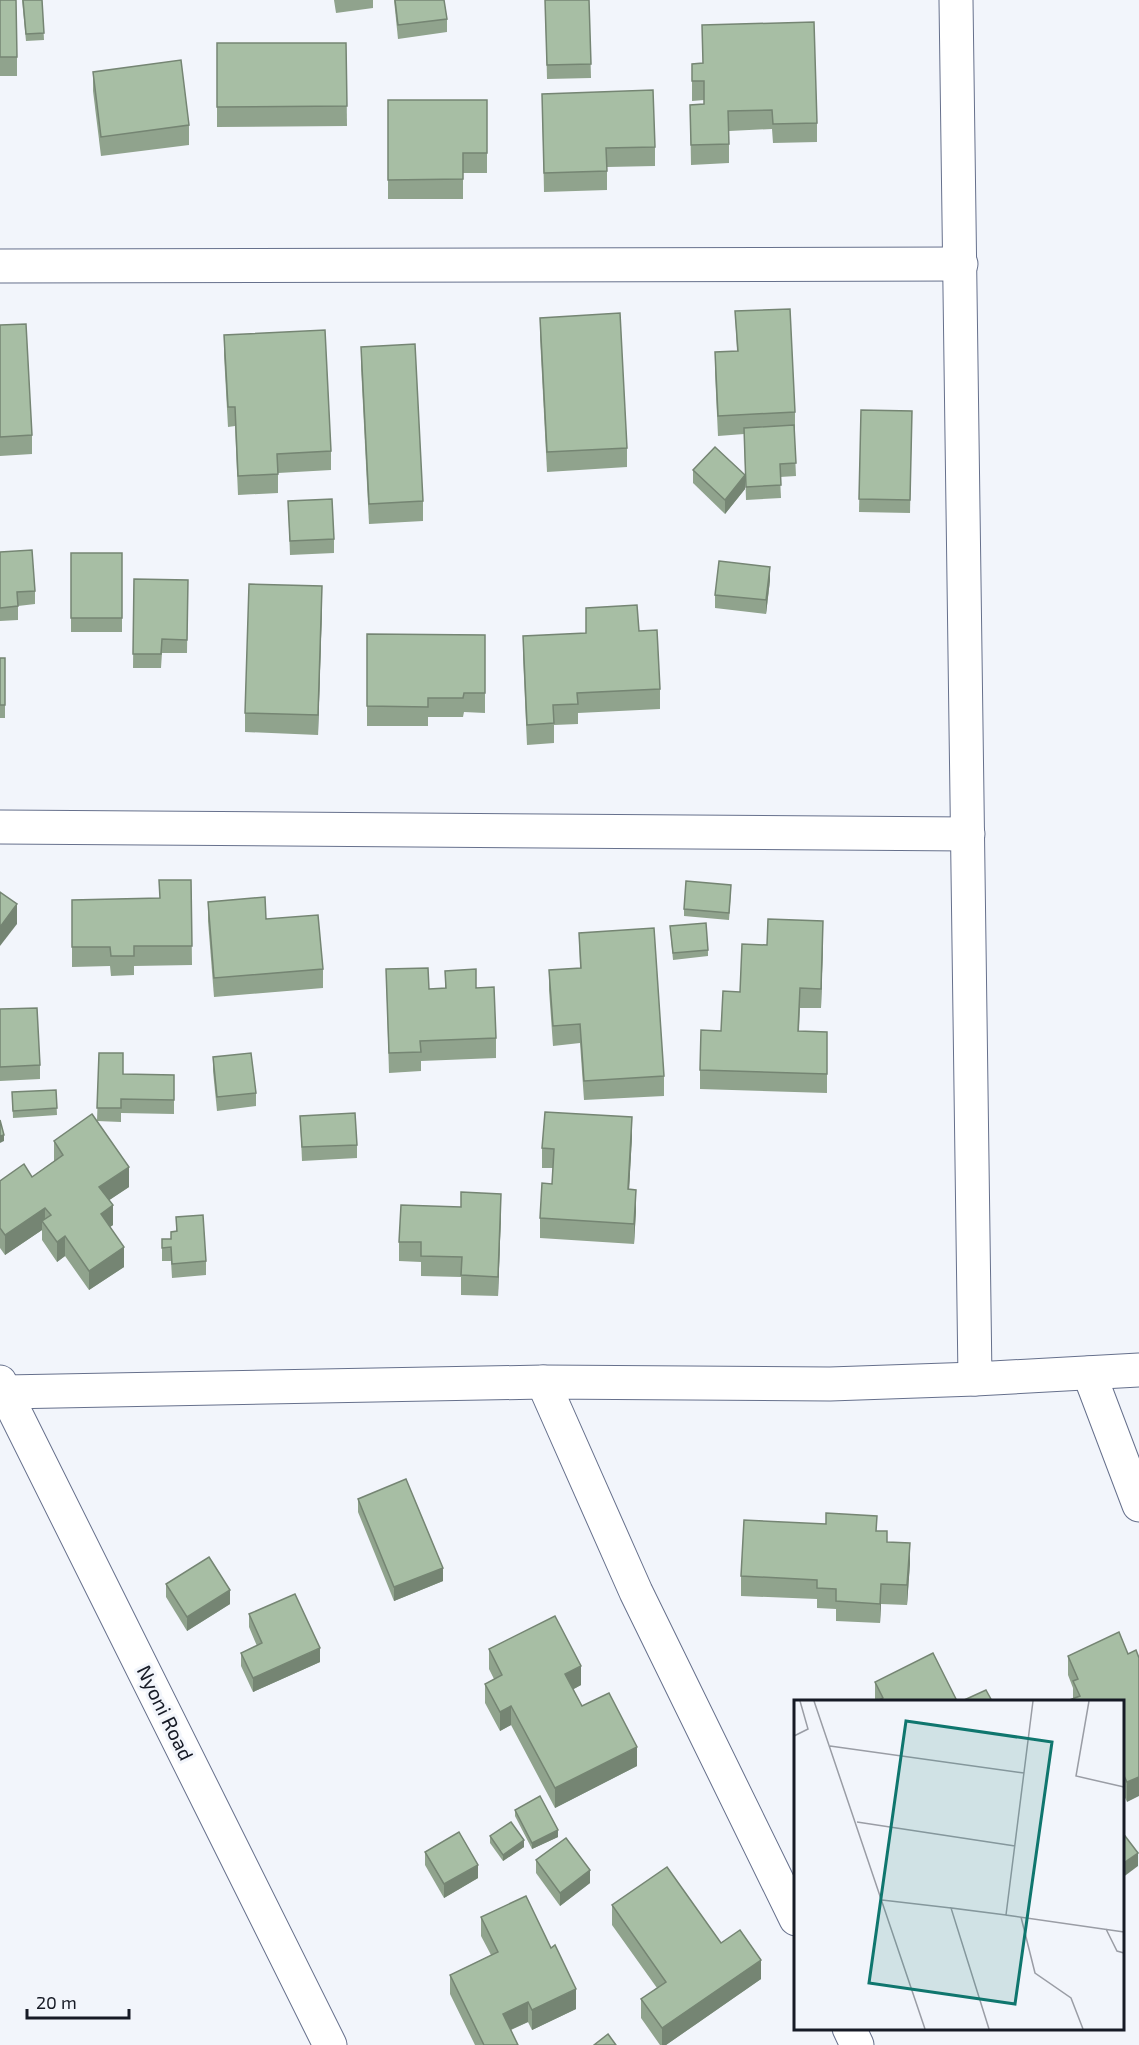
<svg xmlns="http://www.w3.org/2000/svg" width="1139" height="2045" viewBox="0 0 1139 2045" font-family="'Exo 2',sans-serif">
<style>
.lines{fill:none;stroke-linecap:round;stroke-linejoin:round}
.minor-casing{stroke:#66708c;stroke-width:35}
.minor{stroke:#fff;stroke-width:33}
.wall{fill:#90a38d}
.shaded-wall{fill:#758573}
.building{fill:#a7bea4;stroke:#758573;stroke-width:1.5}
.labels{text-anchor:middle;stroke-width:6;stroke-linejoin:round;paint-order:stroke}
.street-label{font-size:20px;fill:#161a25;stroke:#f2f5fb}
.inset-road{fill:none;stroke:#9a9da5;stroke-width:1.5}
.view{fill:#0f766e;fill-opacity:0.15;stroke:#0f766e;stroke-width:3}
.inset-edge{fill:none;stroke:#161a25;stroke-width:3}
</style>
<rect width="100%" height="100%" fill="#f2f5fb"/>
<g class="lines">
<!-- minor casing -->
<g class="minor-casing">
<g id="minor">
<polyline points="956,0 975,1379 1139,1370"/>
<polyline points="0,266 961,264"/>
<polyline points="0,827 968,834"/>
<polyline points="1089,1373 1139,1505"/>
<polyline points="0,1382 330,2045"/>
<polyline points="5,1392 543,1382"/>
<polyline points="796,1919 636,1592 543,1382 830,1384 975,1379"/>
<polyline points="849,2028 857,2045"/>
</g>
</g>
<!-- minor -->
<use href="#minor" class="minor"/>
</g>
<!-- wall -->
<g class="wall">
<polygon points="0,0 17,57 17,76 0,76"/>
<polygon points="22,0 42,0 44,40 26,41"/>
<polygon points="334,0 373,0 373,8 336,13"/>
<polygon points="394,0 444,0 447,19 447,32 398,39"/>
<polygon points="545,0 589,0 591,78 547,79"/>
<polygon points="702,25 817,123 817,142 773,143 772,129 729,131 729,163 691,165 690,105 704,104 704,100 692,101 692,64 703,63"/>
<polygon points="217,43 346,43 347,126 217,127"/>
<polygon points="93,72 189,125 189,145 101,156 93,91"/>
<polygon points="542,94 655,147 655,166 607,167 607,190 544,192"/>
<polygon points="388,100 487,100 487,173 463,173 463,199 388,199"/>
<polygon points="735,311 795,412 795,431 794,431 796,476 780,477 781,498 746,500 744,434 718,436 715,372 715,352 737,351"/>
<polygon points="540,318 627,448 627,467 547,472 540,337"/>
<polygon points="0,325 32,435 32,454 0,456"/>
<polygon points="224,335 331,451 331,470 278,473 278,493 238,495 235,426 228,427 224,355"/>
<polygon points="361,347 423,501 423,521 369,524 361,366"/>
<polygon points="861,410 912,411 910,513 859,512"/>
<polygon points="693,470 745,489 725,514 693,483"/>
<polygon points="288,501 334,539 334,553 290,555"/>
<polygon points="0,552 35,591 35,604 18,606 18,620 0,621"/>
<rect x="71" y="553" width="51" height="79"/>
<polygon points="134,579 188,580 187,653 162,653 161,668 133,668"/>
<polygon points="770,580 766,614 715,608 715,595"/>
<polygon points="322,606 318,735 245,732 245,713"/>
<polygon points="586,608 639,631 660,689 660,709 578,713 578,724 554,725 554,743 527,745 523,656 523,636 586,633"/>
<polygon points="367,634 485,635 485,713 464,712 463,717 428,717 428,726 367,726"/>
<rect x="0" y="658" width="5" height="60"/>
<polygon points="191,880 192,965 134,966 134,975 111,976 110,966 72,967 72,900 159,898"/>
<polygon points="731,892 729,920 684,916 684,909"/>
<polygon points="208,902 323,969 323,988 214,997 208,921"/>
<polygon points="670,926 708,950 708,956 673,960"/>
<polygon points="579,933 664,1076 664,1096 584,1100 580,1043 553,1046 549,990 549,970 580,968"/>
<polygon points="823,940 821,1008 800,1008 799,1031 827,1032 827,1093 700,1089 700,1070 721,1031 740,992 767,945"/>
<polygon points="386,969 429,989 445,988 445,971 476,988 496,1038 496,1058 421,1061 421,1071 389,1073"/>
<polygon points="0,1009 40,1065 40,1079 0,1081"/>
<polygon points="99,1053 123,1074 174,1075 174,1114 121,1113 121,1122 97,1121"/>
<polygon points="213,1057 256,1093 256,1106 217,1111 213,1071"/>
<polygon points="56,1090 57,1115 13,1118 12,1092"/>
<polygon points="300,1116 357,1145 357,1158 302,1161"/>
<polygon points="632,1136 629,1190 636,1210 634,1244 540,1238 540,1218 552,1184 553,1168 542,1168 542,1148"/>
<polygon points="54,1141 129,1187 109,1200 113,1225 110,1227 124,1267 89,1290 65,1256 57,1262 42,1240 42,1230 5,1255 0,1248 0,1181 32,1177 54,1161"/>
<polygon points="501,1213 498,1296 461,1295 461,1277 421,1276 421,1262 399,1261 399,1242"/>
<polygon points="176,1217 206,1261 206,1275 172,1278 171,1261 162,1261 162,1239 171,1239 176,1231"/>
<polygon points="358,1499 443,1581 394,1601 358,1512"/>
<polygon points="877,1531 887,1542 910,1563 907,1605 881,1604 880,1623 836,1621 836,1609 817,1608 817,1599 741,1596 741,1576"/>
<polygon points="166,1584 230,1604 187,1631 166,1597"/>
<polygon points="249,1614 320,1662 253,1692 241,1666 241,1653 257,1646 249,1627"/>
<polygon points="489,1649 581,1685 573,1689 582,1706 637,1766 555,1808 511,1725 500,1731 485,1703 485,1684 494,1679 489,1669"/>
<polygon points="1128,1654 1127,1802 1122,1791 1122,1701 1073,1699 1073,1688 1068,1675 1068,1656"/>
<polygon points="875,1682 957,1701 875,1701"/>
<polygon points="515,1810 558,1837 532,1849 515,1816"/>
<polygon points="490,1836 524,1847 503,1861 490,1843"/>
<polygon points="425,1852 478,1878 444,1898 425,1865"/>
<polygon points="536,1860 590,1883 560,1906 536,1873"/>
<polygon points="612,1905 721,1943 761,1979 666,2045 660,2045 641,2018 641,1999 657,1988 612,1925"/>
<polygon points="481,1917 576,2009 532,2030 528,2022 511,2030 518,2045 475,2045 450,1994 450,1975 491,1955 481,1936"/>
</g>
<!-- shaded-wall -->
<g class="shaded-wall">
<polygon points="745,475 745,489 725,514 725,500"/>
<polygon points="770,567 770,580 766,614 766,600"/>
<polygon points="322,586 322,606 318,735 318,715"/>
<polygon points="17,904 17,924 0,946 0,927"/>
<polygon points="823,921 823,940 821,1008 821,989"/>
<polygon points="632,1117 632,1136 628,1209 628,1189"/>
<polygon points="4,1135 4,1141 0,1143 0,1136"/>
<polygon points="129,1167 129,1187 99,1207 99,1187"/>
<polygon points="636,1190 636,1210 634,1244 634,1224"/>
<polygon points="501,1194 501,1213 498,1296 498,1277"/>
<polygon points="113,1205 113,1225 101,1233 101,1214"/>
<polygon points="45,1208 45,1225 42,1221 42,1230 5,1255 5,1235"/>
<polygon points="65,1236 65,1256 57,1262 57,1242"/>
<polygon points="124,1247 124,1267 89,1290 89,1271"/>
<polygon points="910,1543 910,1563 907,1605 907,1585"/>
<polygon points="443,1568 443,1581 394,1601 394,1587"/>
<polygon points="881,1584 881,1604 880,1623 880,1604"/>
<polygon points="230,1590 230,1604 187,1631 187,1617"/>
<polygon points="320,1648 320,1662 253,1692 253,1678"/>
<polygon points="581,1666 581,1685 565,1694 565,1674"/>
<polygon points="511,1706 511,1725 500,1731 500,1712"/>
<polygon points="637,1747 637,1766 555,1808 555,1788"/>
<polygon points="1139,1777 1139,1796 1127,1802 1127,1782"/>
<polygon points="558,1830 558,1837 532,1849 532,1843"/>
<polygon points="524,1840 524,1847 503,1861 503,1855"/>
<polygon points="1138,1853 1138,1866 1122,1878 1122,1864"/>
<polygon points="478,1865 478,1878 444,1898 444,1884"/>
<polygon points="590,1870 590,1883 560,1906 560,1893"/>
<polygon points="761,1960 761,1979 666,2045 662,2045 662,2028"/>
<polygon points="576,1989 576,2009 532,2030 532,2010"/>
<polygon points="528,2002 528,2022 503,2033 503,2014"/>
</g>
<!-- building -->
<g class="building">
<polygon points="0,0 16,0 17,57 0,57"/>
<polygon points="23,0 42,0 44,33 26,34"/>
<polygon points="395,0 444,0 447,19 398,25"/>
<polygon points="545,0 589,0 591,64 547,65"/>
<polygon points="814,22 817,123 773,124 772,110 728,111 729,144 691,145 690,105 704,104 704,81 692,81 692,64 703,63 702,25"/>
<polygon points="217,43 346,43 347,106 217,107"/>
<polygon points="181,60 189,125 101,137 93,72"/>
<polygon points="653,90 655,147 606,148 607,171 544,173 542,94"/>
<polygon points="388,100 487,100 487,153 463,153 463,179 388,180"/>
<polygon points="790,309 795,412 718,416 715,352 738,351 735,311"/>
<polygon points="620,313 627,448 547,452 540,318"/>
<polygon points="26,324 32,435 0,437 0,325"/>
<polygon points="325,330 331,451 277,454 278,474 238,476 235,407 228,407 224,335"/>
<polygon points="415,344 423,501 369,504 361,347"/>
<polygon points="861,410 912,411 910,500 859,499"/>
<polygon points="794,425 796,463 780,464 781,485 746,487 744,428"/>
<polygon points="715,447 745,475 725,500 693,470"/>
<polygon points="332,499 334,539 290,541 288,501"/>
<polygon points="32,550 35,591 17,592 18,606 0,608 0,552"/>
<rect x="71" y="553" width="51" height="65"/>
<polygon points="719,561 770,567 766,600 715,595"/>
<polygon points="134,579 188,580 187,640 162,639 161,654 133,654"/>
<polygon points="249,584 322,586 318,715 245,713"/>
<polygon points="637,605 639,631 657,630 660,689 577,693 578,704 553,705 554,723 527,725 523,636 586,633 586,608"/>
<polygon points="367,634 485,635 485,693 464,693 463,698 428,698 428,707 367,706"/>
<rect x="0" y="658" width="5" height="47"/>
<polygon points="159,880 191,880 192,946 134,946 134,956 111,956 110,947 72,947 72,900 160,898"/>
<polygon points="686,881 731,885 729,913 684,909"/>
<polygon points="0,892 17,904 0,927"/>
<polygon points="265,897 266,919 318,915 323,969 214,978 208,902"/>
<polygon points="768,919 823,921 821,989 800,988 798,1031 827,1032 827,1074 700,1070 701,1030 721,1031 723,991 740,992 742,944 767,945"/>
<polygon points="706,923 708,950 673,953 670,926"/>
<polygon points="654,928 664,1076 584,1081 580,1024 553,1026 549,970 581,968 579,933"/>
<polygon points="428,968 429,989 446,988 445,971 476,969 476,988 494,987 496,1038 420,1041 421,1052 389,1053 386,969"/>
<polygon points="37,1008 40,1065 0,1067 0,1009"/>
<polygon points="99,1053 123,1053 123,1074 174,1075 174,1100 121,1099 121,1108 97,1108"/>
<polygon points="251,1053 256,1093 217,1097 213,1057"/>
<polygon points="56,1090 57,1108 13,1111 12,1092"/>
<polygon points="545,1112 632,1117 628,1189 636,1190 634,1224 540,1218 542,1183 552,1184 554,1149 542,1148"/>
<polygon points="355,1113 357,1145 302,1147 300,1116"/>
<polygon points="92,1114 129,1167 99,1187 113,1205 101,1214 124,1247 89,1271 65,1236 57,1242 42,1221 51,1215 45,1208 5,1235 0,1228 0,1181 24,1164 32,1177 63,1155 54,1141"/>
<polygon points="0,1120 4,1135 0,1136"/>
<polygon points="461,1192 501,1194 498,1277 461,1275 462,1257 421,1256 421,1242 399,1242 401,1205 461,1207"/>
<polygon points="203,1215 206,1261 172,1264 171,1247 162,1248 162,1239 171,1239 171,1232 177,1231 176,1217"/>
<polygon points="406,1479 443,1568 394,1587 358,1499"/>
<polygon points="826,1513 877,1516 876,1531 887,1531 887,1542 910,1543 907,1585 881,1584 880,1604 836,1601 836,1589 817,1588 817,1580 741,1576 744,1520 826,1524"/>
<polygon points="209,1557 230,1590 187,1617 166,1584"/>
<polygon points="295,1594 320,1648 253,1678 241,1653 262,1643 249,1614"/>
<polygon points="555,1616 581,1666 565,1674 582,1706 609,1693 637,1747 555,1788 511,1706 500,1712 485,1684 502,1675 489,1649"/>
<polygon points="1119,1632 1128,1654 1136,1650 1139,1658 1139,1777 1127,1782 1122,1772 1122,1701 1067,1701 1080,1696 1073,1681 1078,1679 1068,1656"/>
<polygon points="933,1653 957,1701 877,1701 883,1698 875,1682"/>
<polygon points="986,1690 992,1701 962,1701"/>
<polygon points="540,1796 558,1830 532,1843 515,1810"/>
<polygon points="511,1822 524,1840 503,1855 490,1836"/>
<polygon points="459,1832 478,1865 444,1884 425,1852"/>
<polygon points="1122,1832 1138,1853 1122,1864"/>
<polygon points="566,1838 590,1870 560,1893 536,1860"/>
<polygon points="667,1867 721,1943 740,1930 761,1960 662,2028 641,1999 666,1982 612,1905"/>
<polygon points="526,1896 551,1948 555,1945 576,1989 532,2010 528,2002 503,2014 518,2045 484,2045 450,1975 498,1952 481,1917"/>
<polygon points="608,2034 616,2045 594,2045"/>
</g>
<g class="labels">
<!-- street labels -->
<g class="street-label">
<text transform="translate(165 1713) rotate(64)" y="7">Nyoni Road</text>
</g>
</g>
<!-- overview -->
<g transform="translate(794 1700)">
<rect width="330" height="330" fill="#f2f5fb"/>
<path class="inset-road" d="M 20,1 L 131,329M 239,1 L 212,215 L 330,232M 295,1 L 282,76 L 330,87M 0,36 L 14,29 L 6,1M 36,46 L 230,73M 63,122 L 221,146M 88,200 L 157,208M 227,217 L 241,273 L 277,298 L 289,329M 312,229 L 323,251 L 330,253M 195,329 L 157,208 L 212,215"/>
<path class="view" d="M 112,21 L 258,42 L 221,304 L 75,283 Z"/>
<rect width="330" height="330" class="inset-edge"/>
</g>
<!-- scale -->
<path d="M27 2009v9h102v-9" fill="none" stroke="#161a25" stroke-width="3"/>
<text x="36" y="2009" font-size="18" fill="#161a25" stroke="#f2f5fb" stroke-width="4.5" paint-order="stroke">20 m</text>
</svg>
